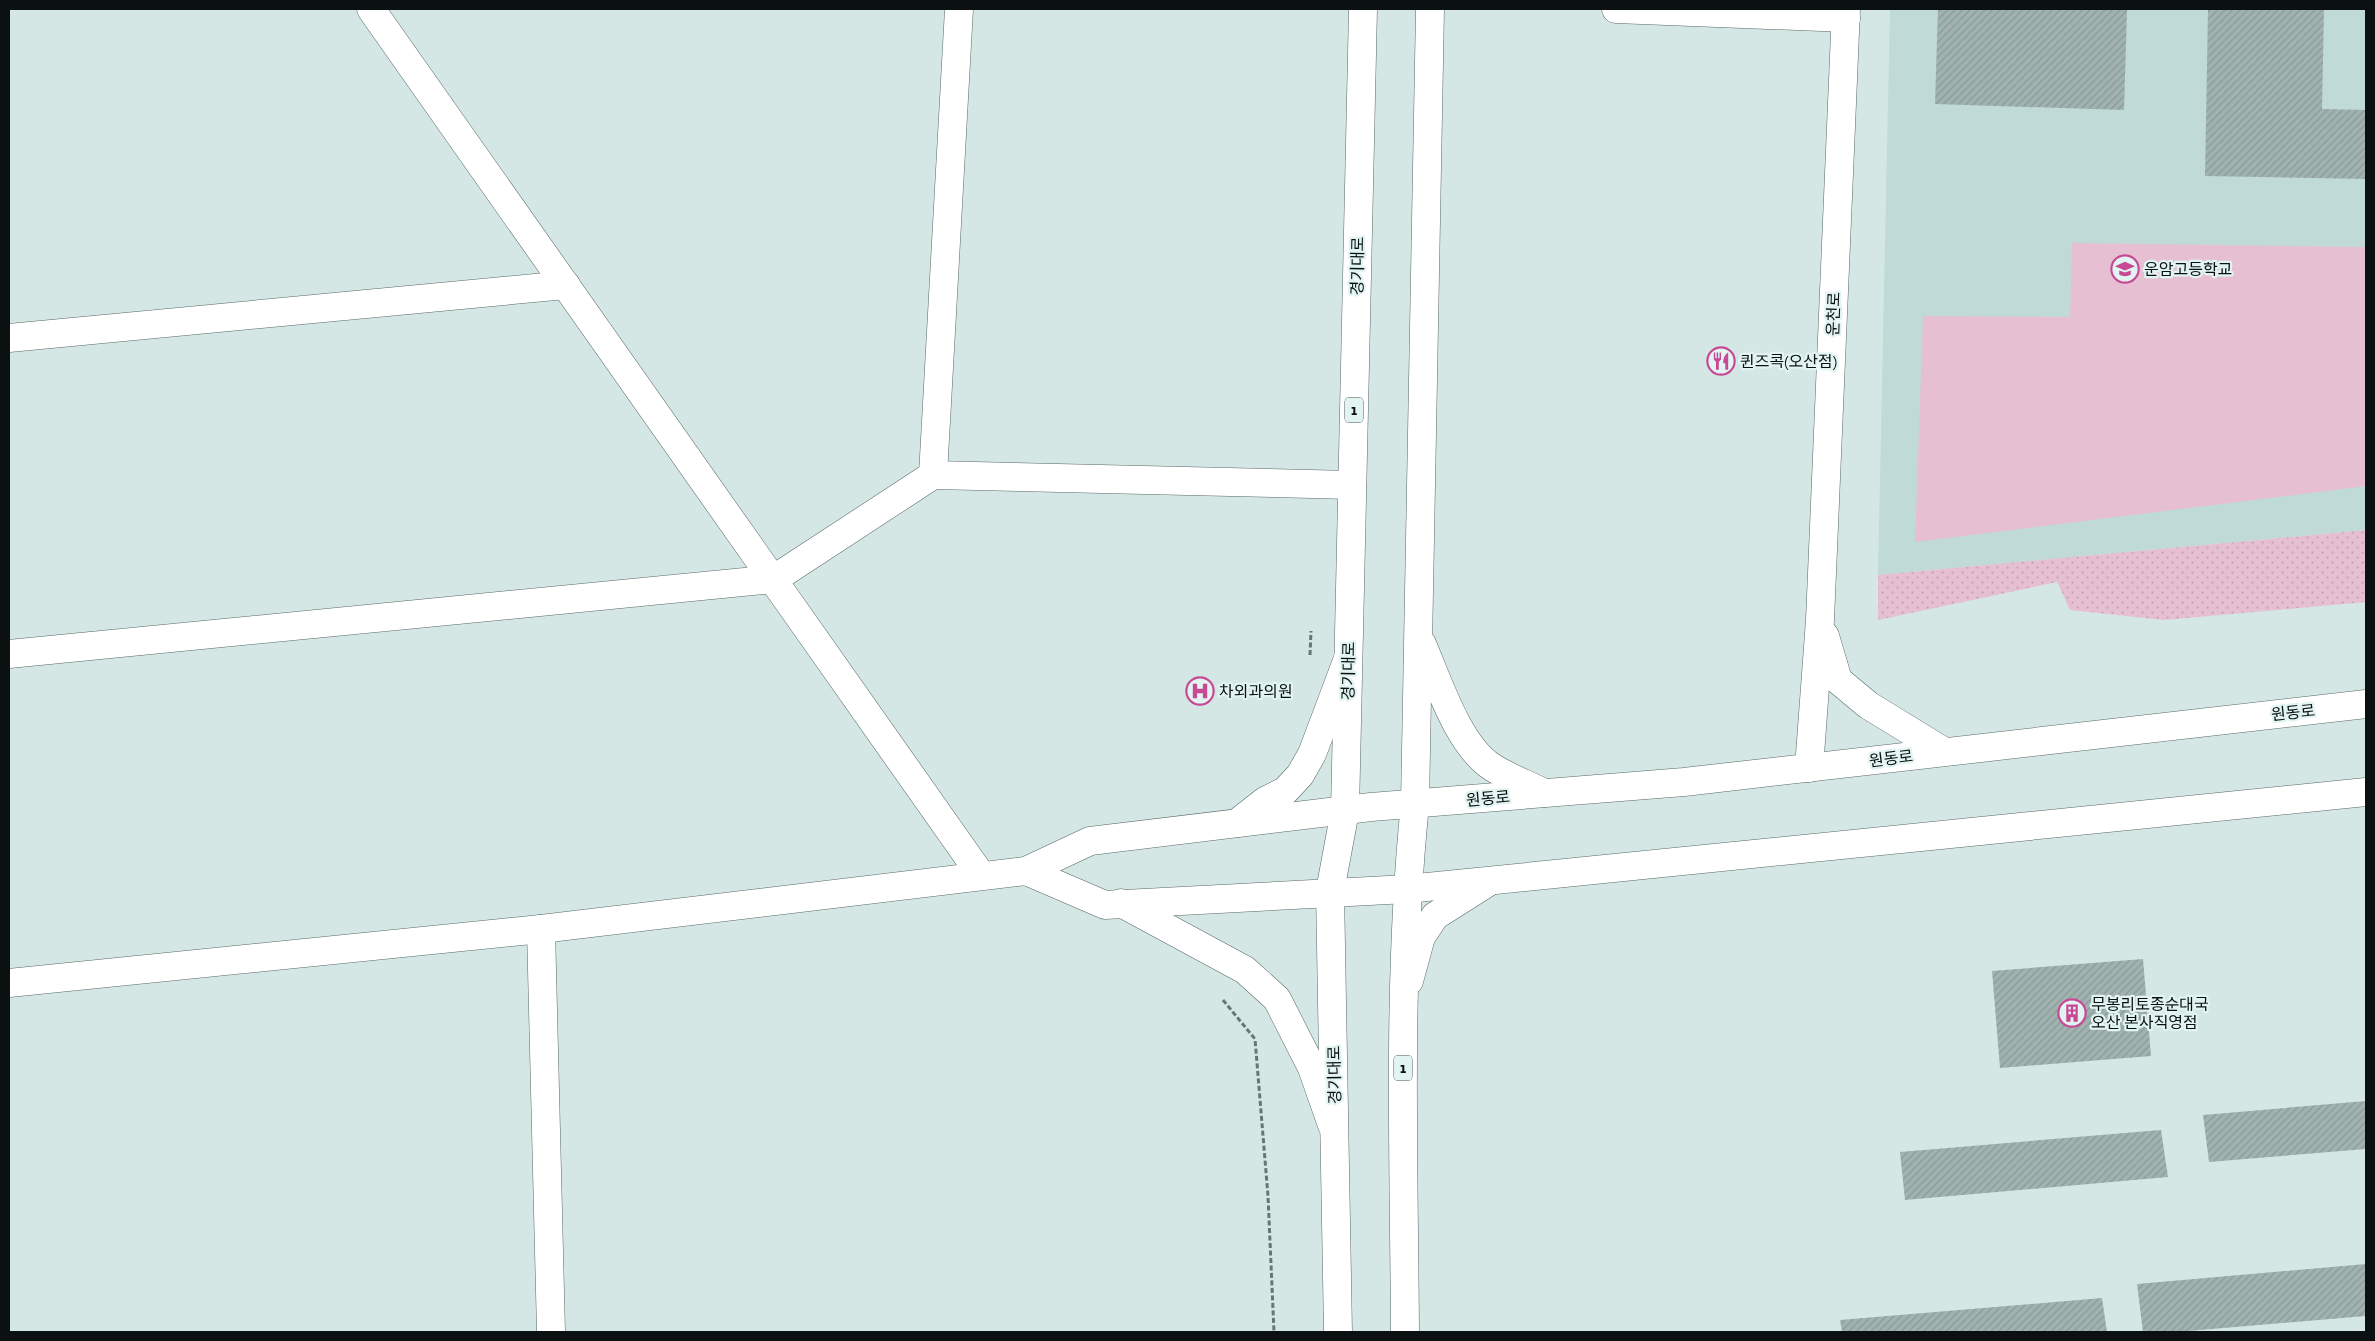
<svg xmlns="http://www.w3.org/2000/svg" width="2375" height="1341" viewBox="0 0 2375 1341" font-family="'Zilla Slab','Noto Sans KR',serif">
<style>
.built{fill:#bfdad7}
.grass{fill:url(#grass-dots)}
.pitch{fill:#e6c0d2}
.building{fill:url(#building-hatch)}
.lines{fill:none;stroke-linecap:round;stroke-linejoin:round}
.minor-casing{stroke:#586967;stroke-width:29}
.tertiary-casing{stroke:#586967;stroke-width:29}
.primary-casing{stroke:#586967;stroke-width:29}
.path{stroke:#697573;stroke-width:3;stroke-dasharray:5 2.5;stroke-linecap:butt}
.minor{stroke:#fff;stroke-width:28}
.tertiary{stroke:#fff;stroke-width:28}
.primary{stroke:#fff;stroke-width:28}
.labels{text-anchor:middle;stroke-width:4.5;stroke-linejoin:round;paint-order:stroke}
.shield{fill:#e1f4f2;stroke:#4b5554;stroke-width:1}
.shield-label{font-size:15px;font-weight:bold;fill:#0b1110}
.street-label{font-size:16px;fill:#0b1110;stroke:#e1f4f2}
.poi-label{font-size:16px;fill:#0b1110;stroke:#e1f4f2;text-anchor:start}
</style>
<defs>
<pattern id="grass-dots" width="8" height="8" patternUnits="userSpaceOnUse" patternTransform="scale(1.25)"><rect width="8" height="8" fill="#e6c0d2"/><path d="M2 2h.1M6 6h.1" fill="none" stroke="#c4a4b3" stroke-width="1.8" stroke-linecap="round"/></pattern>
<pattern id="building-hatch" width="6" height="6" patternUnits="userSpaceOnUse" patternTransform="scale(1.25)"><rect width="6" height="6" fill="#a1b3b0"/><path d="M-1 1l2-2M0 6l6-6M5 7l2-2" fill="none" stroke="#899996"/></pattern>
</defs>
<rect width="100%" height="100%" fill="#d4e7e4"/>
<!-- built -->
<polygon class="built" points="1890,9 2366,9 2366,530 1878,575"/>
<!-- grass -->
<polygon class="grass" points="2366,530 2366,602 2164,620 2070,610 2057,582 1878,620 1878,575"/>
<!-- pitch -->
<polygon class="pitch" points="2072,243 2366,247 2366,486 1915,542 1923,316 2070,317"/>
<!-- building -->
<g class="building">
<polygon points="1938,9 2127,9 2124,110 1935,104"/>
<polygon points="2208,9 2324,9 2322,109 2366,110 2366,179 2205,176"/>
<polygon points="2143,959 2151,1056 2000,1068 1992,971"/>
<polygon points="2366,1101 2366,1149 2209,1162 2203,1115"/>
<polygon points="2161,1130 2168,1177 1905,1200 1900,1152"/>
<polygon points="2366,1264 2366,1316 2177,1332 2143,1332 2137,1284"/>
<polygon points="2102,1298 2107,1332 1842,1332 1840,1320"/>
</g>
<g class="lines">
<!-- minor casing -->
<g class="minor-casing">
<g id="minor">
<polyline points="371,9 981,875"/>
<polyline points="1616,9 1846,18"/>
<polyline points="9,338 566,285"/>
<polyline points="933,475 959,9"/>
<polyline points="1825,636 1838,680 1868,705 1943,751"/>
<polyline points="9,654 774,579 933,475 1352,485"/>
<polyline points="1809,768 1820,620 1846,9"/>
<polyline points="541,929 551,1332"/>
</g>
</g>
<!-- tertiary casing -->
<g class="tertiary-casing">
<g id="tertiary">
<polyline points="1237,823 1265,801 1285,791 1300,775 1312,754 1347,661"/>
<polyline points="1026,871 1105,905 1407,889 2366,792"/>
<polyline points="1121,903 1245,970 1277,999 1312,1068 1332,1125"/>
<polyline points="1409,981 1421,937 1435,916 1487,883"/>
<polyline points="9,983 541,929 1026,871 1090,841 1371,807 1684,782 2366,704"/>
</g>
</g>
<!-- primary casing -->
<g class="primary-casing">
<g id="primary">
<path d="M 1422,644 C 1438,681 1458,745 1492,767 C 1507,777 1527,784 1544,793"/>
<polyline points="1338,1332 1330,891 1345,811 1363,9"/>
<path d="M 1405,1332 C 1404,1156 1397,980 1415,804 L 1430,9"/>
</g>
</g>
<!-- path -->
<g class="path">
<polyline points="1310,655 1311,631"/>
<polyline points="1223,1000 1255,1039 1268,1196 1274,1332"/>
</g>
<!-- minor -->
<use href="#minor" class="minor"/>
<!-- tertiary -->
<use href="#tertiary" class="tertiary"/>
<!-- primary -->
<use href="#primary" class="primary"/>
</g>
<!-- icons -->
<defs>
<g id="school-ring" transform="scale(1.4375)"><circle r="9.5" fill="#e1f4f2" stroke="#c84894" stroke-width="1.5"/><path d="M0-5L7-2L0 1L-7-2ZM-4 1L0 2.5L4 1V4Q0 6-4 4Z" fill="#c84894"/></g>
<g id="restaurant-ring" transform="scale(1.4375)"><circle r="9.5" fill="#e1f4f2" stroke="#c84894" stroke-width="1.5"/><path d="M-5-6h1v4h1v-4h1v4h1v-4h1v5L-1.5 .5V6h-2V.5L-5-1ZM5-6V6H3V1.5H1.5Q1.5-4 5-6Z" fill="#c84894"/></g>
<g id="hospital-ring" transform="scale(1.4375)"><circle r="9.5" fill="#e1f4f2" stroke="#c84894" stroke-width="1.5"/><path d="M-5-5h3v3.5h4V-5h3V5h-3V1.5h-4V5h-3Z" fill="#c84894"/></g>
<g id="building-ring" transform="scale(1.4375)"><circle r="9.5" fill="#e1f4f2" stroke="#c84894" stroke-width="1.5"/><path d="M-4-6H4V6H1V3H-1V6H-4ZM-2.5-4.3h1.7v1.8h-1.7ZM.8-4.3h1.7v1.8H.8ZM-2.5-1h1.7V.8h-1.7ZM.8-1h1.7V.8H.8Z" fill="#c84894"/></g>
</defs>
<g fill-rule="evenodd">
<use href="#school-ring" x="2125" y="269"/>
<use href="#restaurant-ring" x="1721" y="361"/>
<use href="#hospital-ring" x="1200" y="691"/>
<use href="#building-ring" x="2072" y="1013"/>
</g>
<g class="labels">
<!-- shield labels -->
<g class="shield">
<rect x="1345" y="397.5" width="18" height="25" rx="4"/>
<rect x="1394" y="1055.5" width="18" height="25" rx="4"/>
</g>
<g class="shield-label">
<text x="1354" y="415">1</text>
<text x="1403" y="1073">1</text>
</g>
<!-- street labels -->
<g class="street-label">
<text transform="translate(1357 266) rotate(-89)" y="6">경기대로</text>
<text transform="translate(1833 314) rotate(-88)" y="6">운천로</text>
<text transform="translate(1348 671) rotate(-89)" y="6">경기대로</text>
<text transform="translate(2293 712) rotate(-6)" y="6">원동로</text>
<text transform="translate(1891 758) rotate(-7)" y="6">원동로</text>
<text transform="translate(1488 798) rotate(-5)" y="6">원동로</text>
<text transform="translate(1334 1075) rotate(-91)" y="6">경기대로</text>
</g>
<!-- poi labels -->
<g class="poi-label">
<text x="2144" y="275">운암고등학교</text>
<text x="1740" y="367">퀸즈콕(오산점)</text>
<text x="1219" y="697">차외과의원</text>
<text x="2091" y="1010">무봉리토종순대국<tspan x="2091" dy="18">오산 본사직영점</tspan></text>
</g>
</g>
<!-- border -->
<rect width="2375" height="1341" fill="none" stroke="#0b1110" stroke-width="20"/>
</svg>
